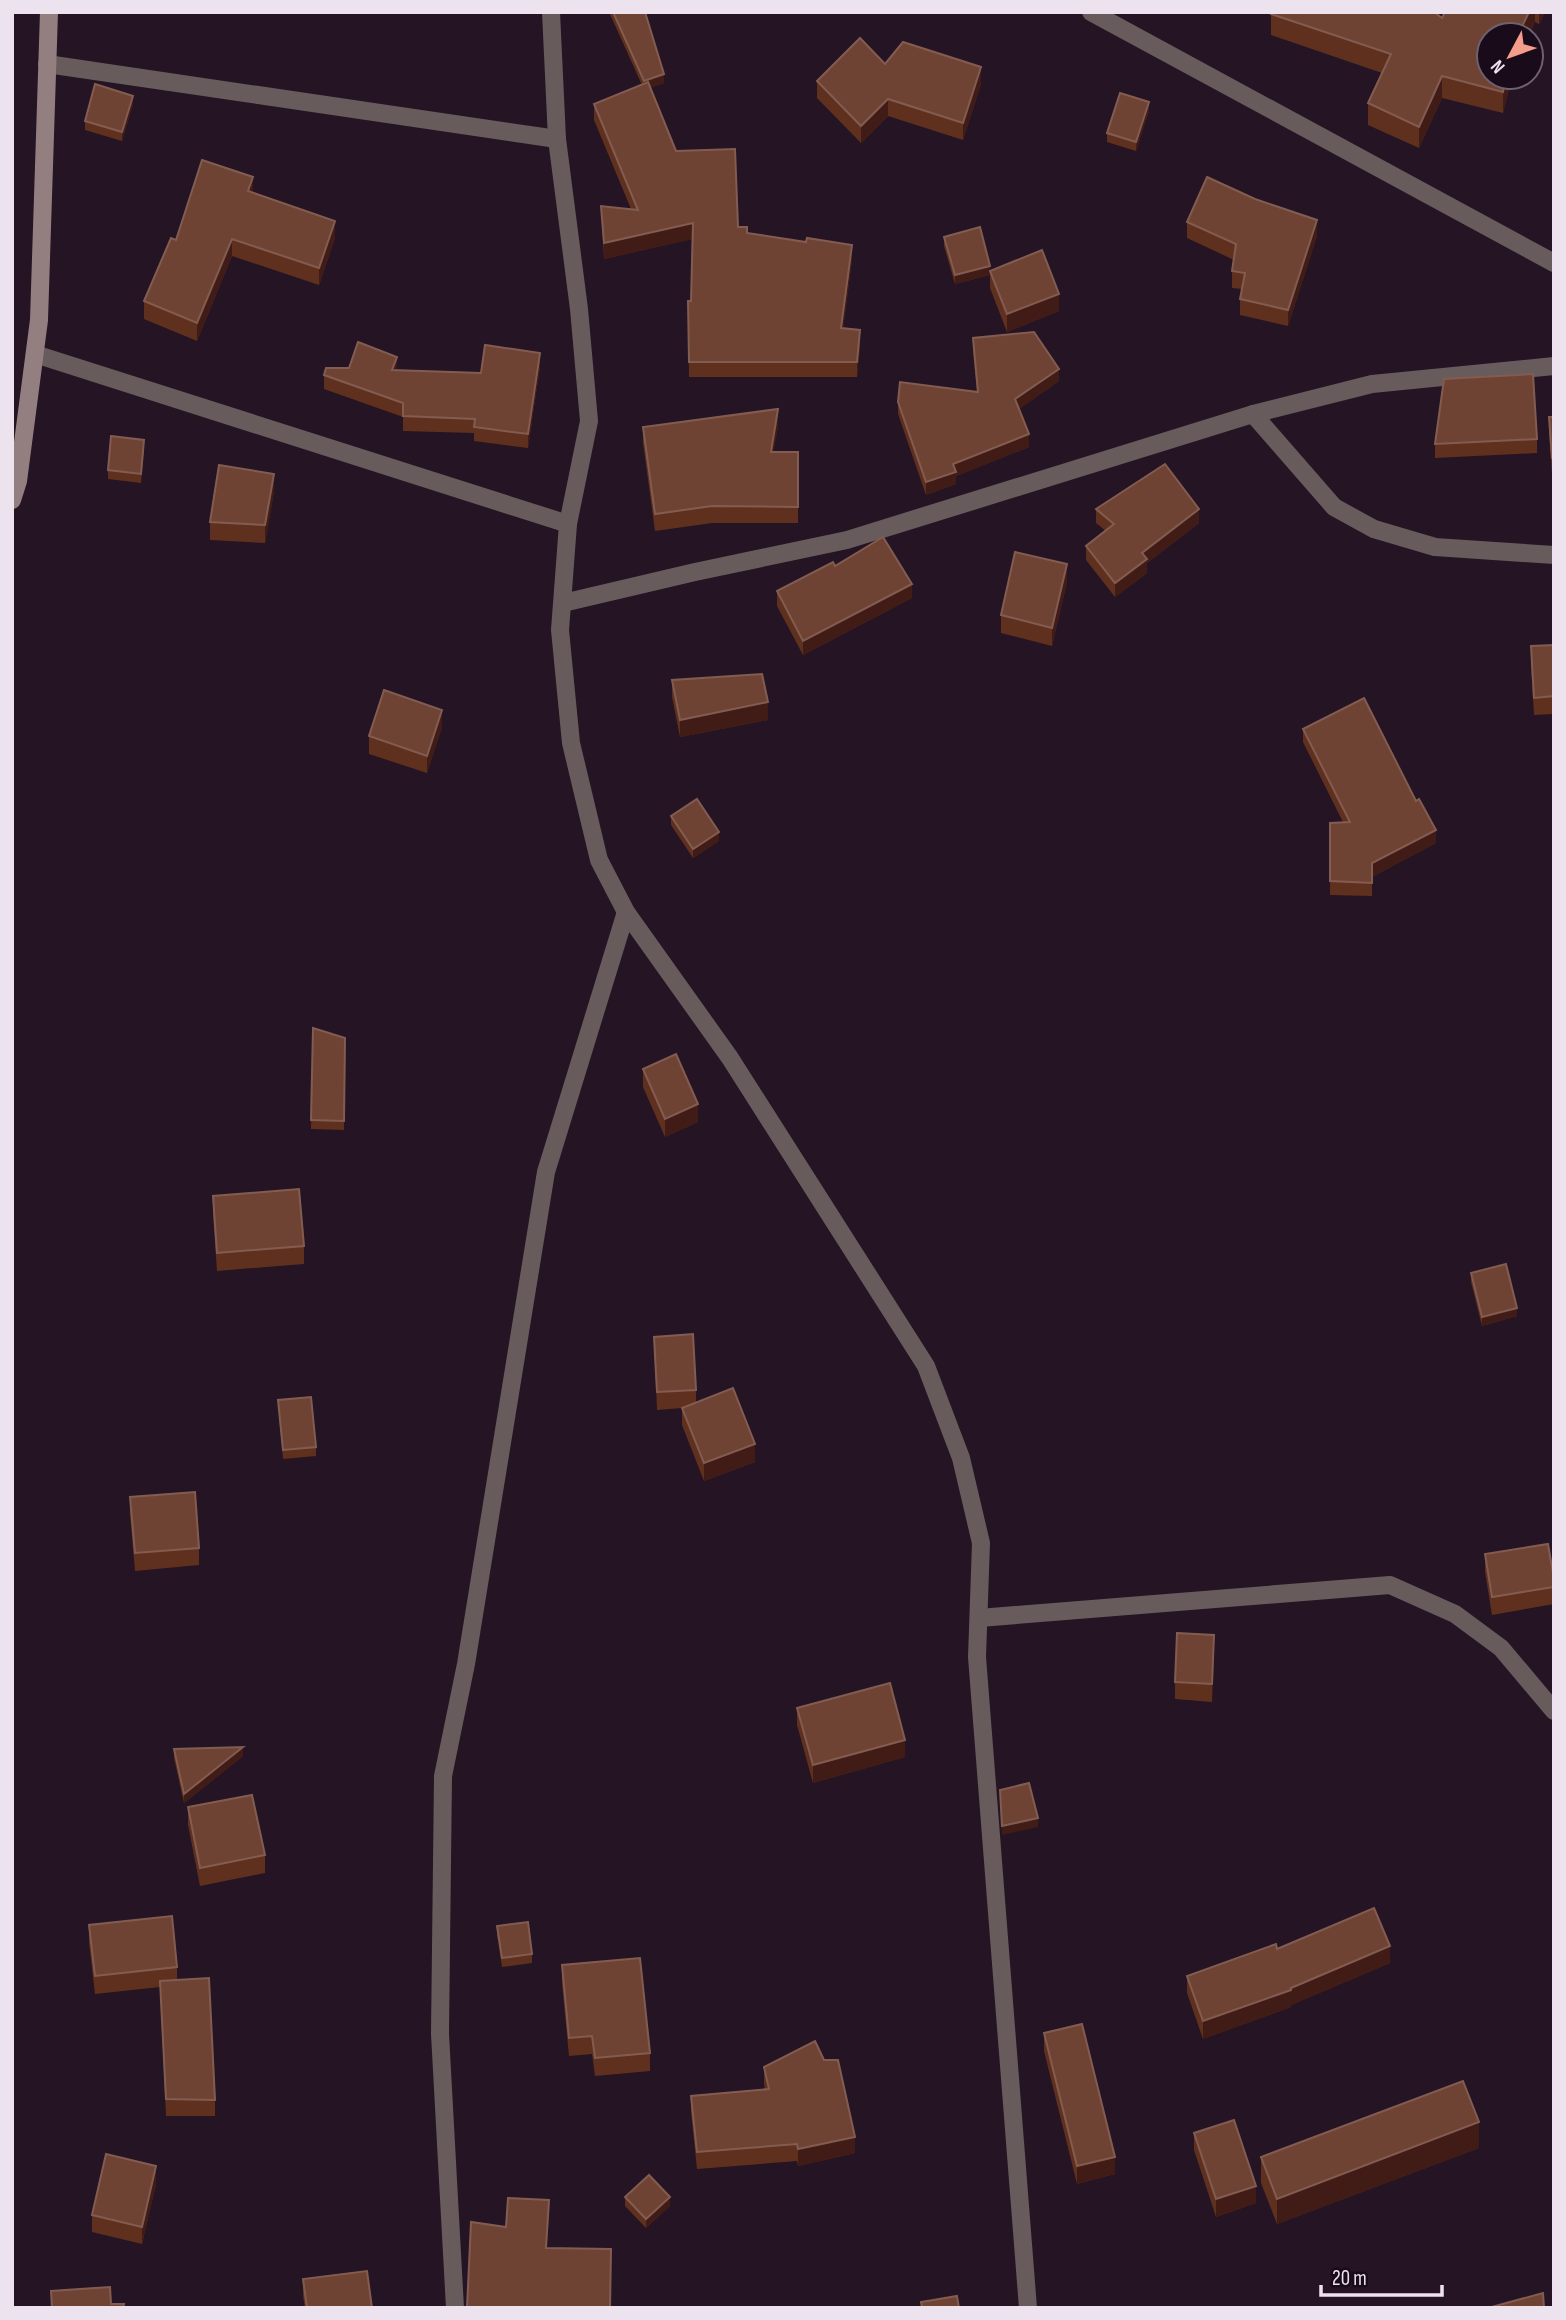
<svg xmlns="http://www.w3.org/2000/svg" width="1566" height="2320" viewBox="0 0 1566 2320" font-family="'Sofia Sans Condensed',sans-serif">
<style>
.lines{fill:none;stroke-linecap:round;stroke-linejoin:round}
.street{stroke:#685b5b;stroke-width:18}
.secondary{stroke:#947f80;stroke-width:18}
.wall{fill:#60301e}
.shaded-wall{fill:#411c17}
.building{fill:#6f4334;stroke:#835c51;stroke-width:2}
</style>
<rect width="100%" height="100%" fill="#241424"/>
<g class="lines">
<!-- street -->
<g class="street">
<polyline points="551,12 557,139 579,309 589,421 568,524 560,630 571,743 599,860 626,912 730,1058 926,1366 961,1458 981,1543 977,1657 1028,2308"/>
<polyline points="1091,12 1554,263"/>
<polyline points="47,64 557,139"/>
<polyline points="35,354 568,524"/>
<polyline points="1253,414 1334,507 1374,529 1435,547 1554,555"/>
<polyline points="563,603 695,572 847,540 1253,414 1372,384 1554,366"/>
<polyline points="979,1618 1390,1585 1455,1614 1501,1648 1554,1711"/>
<polyline points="455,2308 440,2034 443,1776 466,1664 546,1172 626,912"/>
</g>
<!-- secondary -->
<polyline class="secondary" points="12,500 18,481 39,320 49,12"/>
</g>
<!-- wall -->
<g class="wall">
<polygon points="609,12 645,12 664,83 650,88 676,151 738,227 747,233 852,260 843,329 860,346 857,377 689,377 688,301 691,301 692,239 604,259 601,206 631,209 594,120 594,104 642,85"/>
<polygon points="1445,12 1545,12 1539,24 1535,22 1529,35 1489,35 1512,77 1503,113 1442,98 1419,148 1368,125 1368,103 1382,73 1271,35 1271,14 1442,18"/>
<polygon points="817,81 981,84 963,140 888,116 861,143 817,98"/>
<polygon points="133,104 122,141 85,130 85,121"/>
<polygon points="1149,111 1136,151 1107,142 1107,133"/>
<polygon points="253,193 335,238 319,285 232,256 197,341 144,319 144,301 176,240"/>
<polygon points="1187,222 1317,236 1288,326 1240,315 1240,299 1242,289 1232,288 1232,271 1234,260 1187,238"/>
<polygon points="944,237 990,270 1059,311 1007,332 990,288 990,275 955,284 944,246"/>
<polygon points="973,338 1059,381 1019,409 1029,447 956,476 956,484 926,495 898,414 898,402 977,392 973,351"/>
<polygon points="540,367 528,448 474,441 474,433 403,431 403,417 324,389 324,375 397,370 481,373"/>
<polygon points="1549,417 1554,417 1554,473 1552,474 1549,433"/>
<polygon points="778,426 773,452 798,452 798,523 712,523 655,531 643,443 643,427"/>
<polygon points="1537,439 1537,453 1435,458 1435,444"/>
<polygon points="144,449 141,483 108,479 108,470"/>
<polygon points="274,492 265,543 210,540 210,522"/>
<polygon points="1096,509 1199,523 1147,563 1147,573 1115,597 1086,560 1086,546 1106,531 1096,523"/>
<polygon points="835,566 912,598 803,655 777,606 777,591"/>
<polygon points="1067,582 1052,646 1001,633 1001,615"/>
<polygon points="1554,645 1554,714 1534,715 1531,664 1531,646"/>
<polygon points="672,680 768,720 680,737 672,697"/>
<polygon points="442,727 427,773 369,754 369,736"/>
<polygon points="1303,729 1436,843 1372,877 1372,896 1330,895 1330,823 1343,822 1303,742"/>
<polygon points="671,816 719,841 693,858 671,825"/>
<polygon points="313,1028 345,1038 344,1130 311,1129"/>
<polygon points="643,1069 698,1122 665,1137 643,1087"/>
<polygon points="213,1196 304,1246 304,1264 217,1271 213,1214"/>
<polygon points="1471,1273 1517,1316 1482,1326 1471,1282"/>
<polygon points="654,1337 696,1390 696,1402 755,1462 704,1481 682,1425 682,1408 657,1410"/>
<polygon points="278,1400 316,1447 316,1456 283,1459"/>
<polygon points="130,1497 199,1548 199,1565 135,1571 130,1514"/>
<polygon points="1485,1554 1554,1579 1554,1604 1492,1615 1485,1572"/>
<polygon points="1214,1653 1212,1702 1175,1699 1175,1682"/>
<polygon points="797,1708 905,1757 813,1783 797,1725"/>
<polygon points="174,1749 243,1756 184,1803 174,1758"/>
<polygon points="188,1807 265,1855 265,1873 200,1886 188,1825"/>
<polygon points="89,1925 177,1967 177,1980 215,2100 215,2116 166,2116 160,1987 95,1994 89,1943"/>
<polygon points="497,1926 532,1954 532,1963 502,1967 497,1935"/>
<polygon points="1277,1949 1390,1963 1291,2005 1291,2007 1203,2039 1187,1993 1187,1976"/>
<polygon points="562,1965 650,2053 650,2071 595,2076 592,2054 569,2056 562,1983"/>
<polygon points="1044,2033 1115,2174 1077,2184 1044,2051"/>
<polygon points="764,2067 855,2153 798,2166 797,2161 697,2169 691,2112 691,2096 765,2090 764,2083"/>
<polygon points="1194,2133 1256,2203 1216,2217 1194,2150"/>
<polygon points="1479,2148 1277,2224 1261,2183 1261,2157"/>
<polygon points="156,2184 142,2244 92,2232 92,2215"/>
<polygon points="625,2197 670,2206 646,2228 625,2206"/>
<polygon points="303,2279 372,2308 305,2308 303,2296"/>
</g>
<!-- shaded-wall -->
<g class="shaded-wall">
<polygon points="1529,12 1535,12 1535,22 1529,35 1518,35"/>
<polygon points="1539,12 1545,12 1539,24"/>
<polygon points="981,67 981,84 963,140 963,123"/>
<polygon points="664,74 664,83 644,90 644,81"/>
<polygon points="1442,76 1442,98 1419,148 1419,127"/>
<polygon points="1506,77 1512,77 1503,113 1503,92"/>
<polygon points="133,96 133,104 122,141 122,132"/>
<polygon points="888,99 888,116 861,143 861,126"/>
<polygon points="1149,102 1149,111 1136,151 1136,142"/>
<polygon points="253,177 253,194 248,191"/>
<polygon points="1317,220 1317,236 1288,326 1288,310"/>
<polygon points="335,221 335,238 319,285 319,268"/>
<polygon points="693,223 693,239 604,259 604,243"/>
<polygon points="232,239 232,256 197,341 197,323"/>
<polygon points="852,245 852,260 841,344 841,328"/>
<polygon points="990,266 990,275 955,284 955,275"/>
<polygon points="1059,294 1059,311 1007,332 1007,314"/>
<polygon points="860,330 860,346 857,377 857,362"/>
<polygon points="540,353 540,367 528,448 528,434"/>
<polygon points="397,357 397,371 392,370"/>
<polygon points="1059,369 1059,381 1015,412 1015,399"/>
<polygon points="778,409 778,426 771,468 771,452"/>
<polygon points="1029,434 1029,447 956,476 956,484 926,495 926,482 953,464"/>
<polygon points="274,474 274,492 265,543 265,525"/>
<polygon points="1199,509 1199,523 1147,563 1147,573 1115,597 1115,583 1142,553"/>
<polygon points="1067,564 1067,582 1052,646 1052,628"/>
<polygon points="912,584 912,598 803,655 803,641"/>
<polygon points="768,702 768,720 680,737 680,720"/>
<polygon points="442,710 442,727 427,773 427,756"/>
<polygon points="1436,830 1436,843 1372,877 1372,896 1372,863"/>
<polygon points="719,832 719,841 693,858 693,849"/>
<polygon points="698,1104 698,1122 665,1137 665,1119"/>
<polygon points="1517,1308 1517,1316 1482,1326 1482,1317"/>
<polygon points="755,1444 755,1462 704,1481 704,1463"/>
<polygon points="1214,1635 1214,1653 1212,1702 1212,1684"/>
<polygon points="905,1740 905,1757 813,1783 813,1765"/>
<polygon points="243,1747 243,1756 184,1803 184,1794"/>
<polygon points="1038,1818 1038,1827 1002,1835 1002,1826"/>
<polygon points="1390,1946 1390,1963 1291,2005 1291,2007 1203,2039 1203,2021 1291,1988"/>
<polygon points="1479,2122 1479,2148 1277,2224 1277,2199"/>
<polygon points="855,2137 855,2153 798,2166 798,2149"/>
<polygon points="1115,2157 1115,2174 1077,2184 1077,2166"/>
<polygon points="156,2166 156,2184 142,2244 142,2227"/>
<polygon points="1256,2186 1256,2203 1216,2217 1216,2199"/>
<polygon points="670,2197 670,2206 646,2228 646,2219"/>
</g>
<!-- building -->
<g class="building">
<polygon points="613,12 645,12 664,74 644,81"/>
<polygon points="1272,12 1434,12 1442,18 1445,12 1529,12 1518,35 1489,35 1489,77 1506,77 1503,92 1442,76 1419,127 1368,103 1391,54 1271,14"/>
<polygon points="860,38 885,64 903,42 981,67 963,123 888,99 861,126 817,81"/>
<polygon points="648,82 676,151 735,149 738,227 747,227 747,233 806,242 807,238 852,245 841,328 860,330 857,362 689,362 688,301 691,301 693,223 604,243 601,206 638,210 594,104"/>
<polygon points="95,84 133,96 122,132 85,121"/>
<polygon points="1120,93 1149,102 1136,142 1107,133"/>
<polygon points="202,160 253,177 248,191 335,221 319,268 232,239 197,323 144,301 171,238 176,240"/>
<polygon points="1207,177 1255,199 1317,220 1288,310 1240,299 1245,273 1232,271 1236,244 1187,222"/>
<polygon points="980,227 990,266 955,275 944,237"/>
<polygon points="1042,250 1059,294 1007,314 990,271"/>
<polygon points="1034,332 1059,369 1015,399 1029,434 953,464 956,472 926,482 898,402 900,382 978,392 973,338"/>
<polygon points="358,342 397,357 392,370 481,373 485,345 540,353 528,434 474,427 475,419 403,416 403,403 324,375 326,368 349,368"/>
<polygon points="1533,374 1537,439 1435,444 1444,379"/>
<polygon points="778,409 771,452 798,452 798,507 712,506 655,514 643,427"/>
<polygon points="1549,417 1554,417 1554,458 1552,458"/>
<polygon points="111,436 144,440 141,474 108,470"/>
<polygon points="1165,464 1199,509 1142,553 1147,559 1115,583 1086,546 1114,524 1096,509"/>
<polygon points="219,465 274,474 265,525 210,522"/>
<polygon points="883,537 912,584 803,641 777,591 833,562 835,566"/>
<polygon points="1015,552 1067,564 1052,628 1001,615"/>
<polygon points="1554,645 1554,696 1534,698 1531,646"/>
<polygon points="762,674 768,702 680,720 672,680"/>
<polygon points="384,690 442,710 427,756 369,736"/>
<polygon points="1364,698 1416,801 1419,799 1436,830 1372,863 1372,883 1330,881 1330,823 1350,822 1303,729"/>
<polygon points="697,799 719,832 693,849 671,816"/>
<polygon points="313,1028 345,1038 344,1121 311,1120"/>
<polygon points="676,1054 698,1104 665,1119 643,1069"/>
<polygon points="299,1189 304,1246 217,1253 213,1196"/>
<polygon points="1506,1264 1517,1308 1482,1317 1471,1273"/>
<polygon points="693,1334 696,1390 657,1392 654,1337"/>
<polygon points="733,1388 755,1444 704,1463 682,1408"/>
<polygon points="311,1397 316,1447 283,1450 278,1400"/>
<polygon points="195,1492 199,1548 135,1553 130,1497"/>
<polygon points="1548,1544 1554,1579 1554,1587 1492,1597 1485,1554"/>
<polygon points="1177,1633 1214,1635 1212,1684 1175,1682"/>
<polygon points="890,1683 905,1740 813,1765 797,1708"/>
<polygon points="243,1747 184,1794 174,1749"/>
<polygon points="1029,1783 1038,1818 1002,1826 1000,1790"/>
<polygon points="252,1795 265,1855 200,1868 188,1807"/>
<polygon points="1374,1908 1390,1946 1291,1988 1291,1990 1203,2021 1187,1976 1276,1944 1277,1949"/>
<polygon points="172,1916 177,1967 95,1976 89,1925"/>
<polygon points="528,1922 532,1954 502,1958 497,1926"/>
<polygon points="640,1958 650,2053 595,2058 592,2036 569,2038 562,1965"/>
<polygon points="209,1978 215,2100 166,2099 160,1981"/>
<polygon points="1082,2024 1115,2157 1077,2166 1044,2033"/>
<polygon points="815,2041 824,2060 838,2060 855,2137 798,2149 797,2144 697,2152 691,2096 769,2089 764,2067"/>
<polygon points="1463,2081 1479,2122 1277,2199 1261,2157"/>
<polygon points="1234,2120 1256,2186 1216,2199 1194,2133"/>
<polygon points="106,2154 156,2166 142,2227 92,2215"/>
<polygon points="649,2175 670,2197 646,2219 625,2197"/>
<polygon points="508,2198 549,2200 546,2248 611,2249 610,2308 467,2308 471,2222 506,2227"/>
<polygon points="367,2271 372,2308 307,2308 303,2279"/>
<polygon points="110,2287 111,2304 124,2304 123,2308 52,2308 51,2291"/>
<polygon points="1543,2293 1544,2308 1488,2308"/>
<polygon points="957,2296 959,2308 922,2308 921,2302"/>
</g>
<!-- border -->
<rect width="1566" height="2320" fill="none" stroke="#ede3ee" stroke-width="28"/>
<!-- north arrow -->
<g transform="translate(1510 56) rotate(229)"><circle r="33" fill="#1a0b1b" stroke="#6e616f" stroke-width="2"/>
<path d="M0-5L12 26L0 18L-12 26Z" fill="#f49d8b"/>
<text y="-10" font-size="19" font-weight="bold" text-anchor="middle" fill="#ede3ee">N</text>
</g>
<!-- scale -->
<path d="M1321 2285v10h121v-10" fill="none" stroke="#ede3ee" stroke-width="3.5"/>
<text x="1332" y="2285" font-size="21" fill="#ede3ee" stroke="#1a0b1b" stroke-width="5" paint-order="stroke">20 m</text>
</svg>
